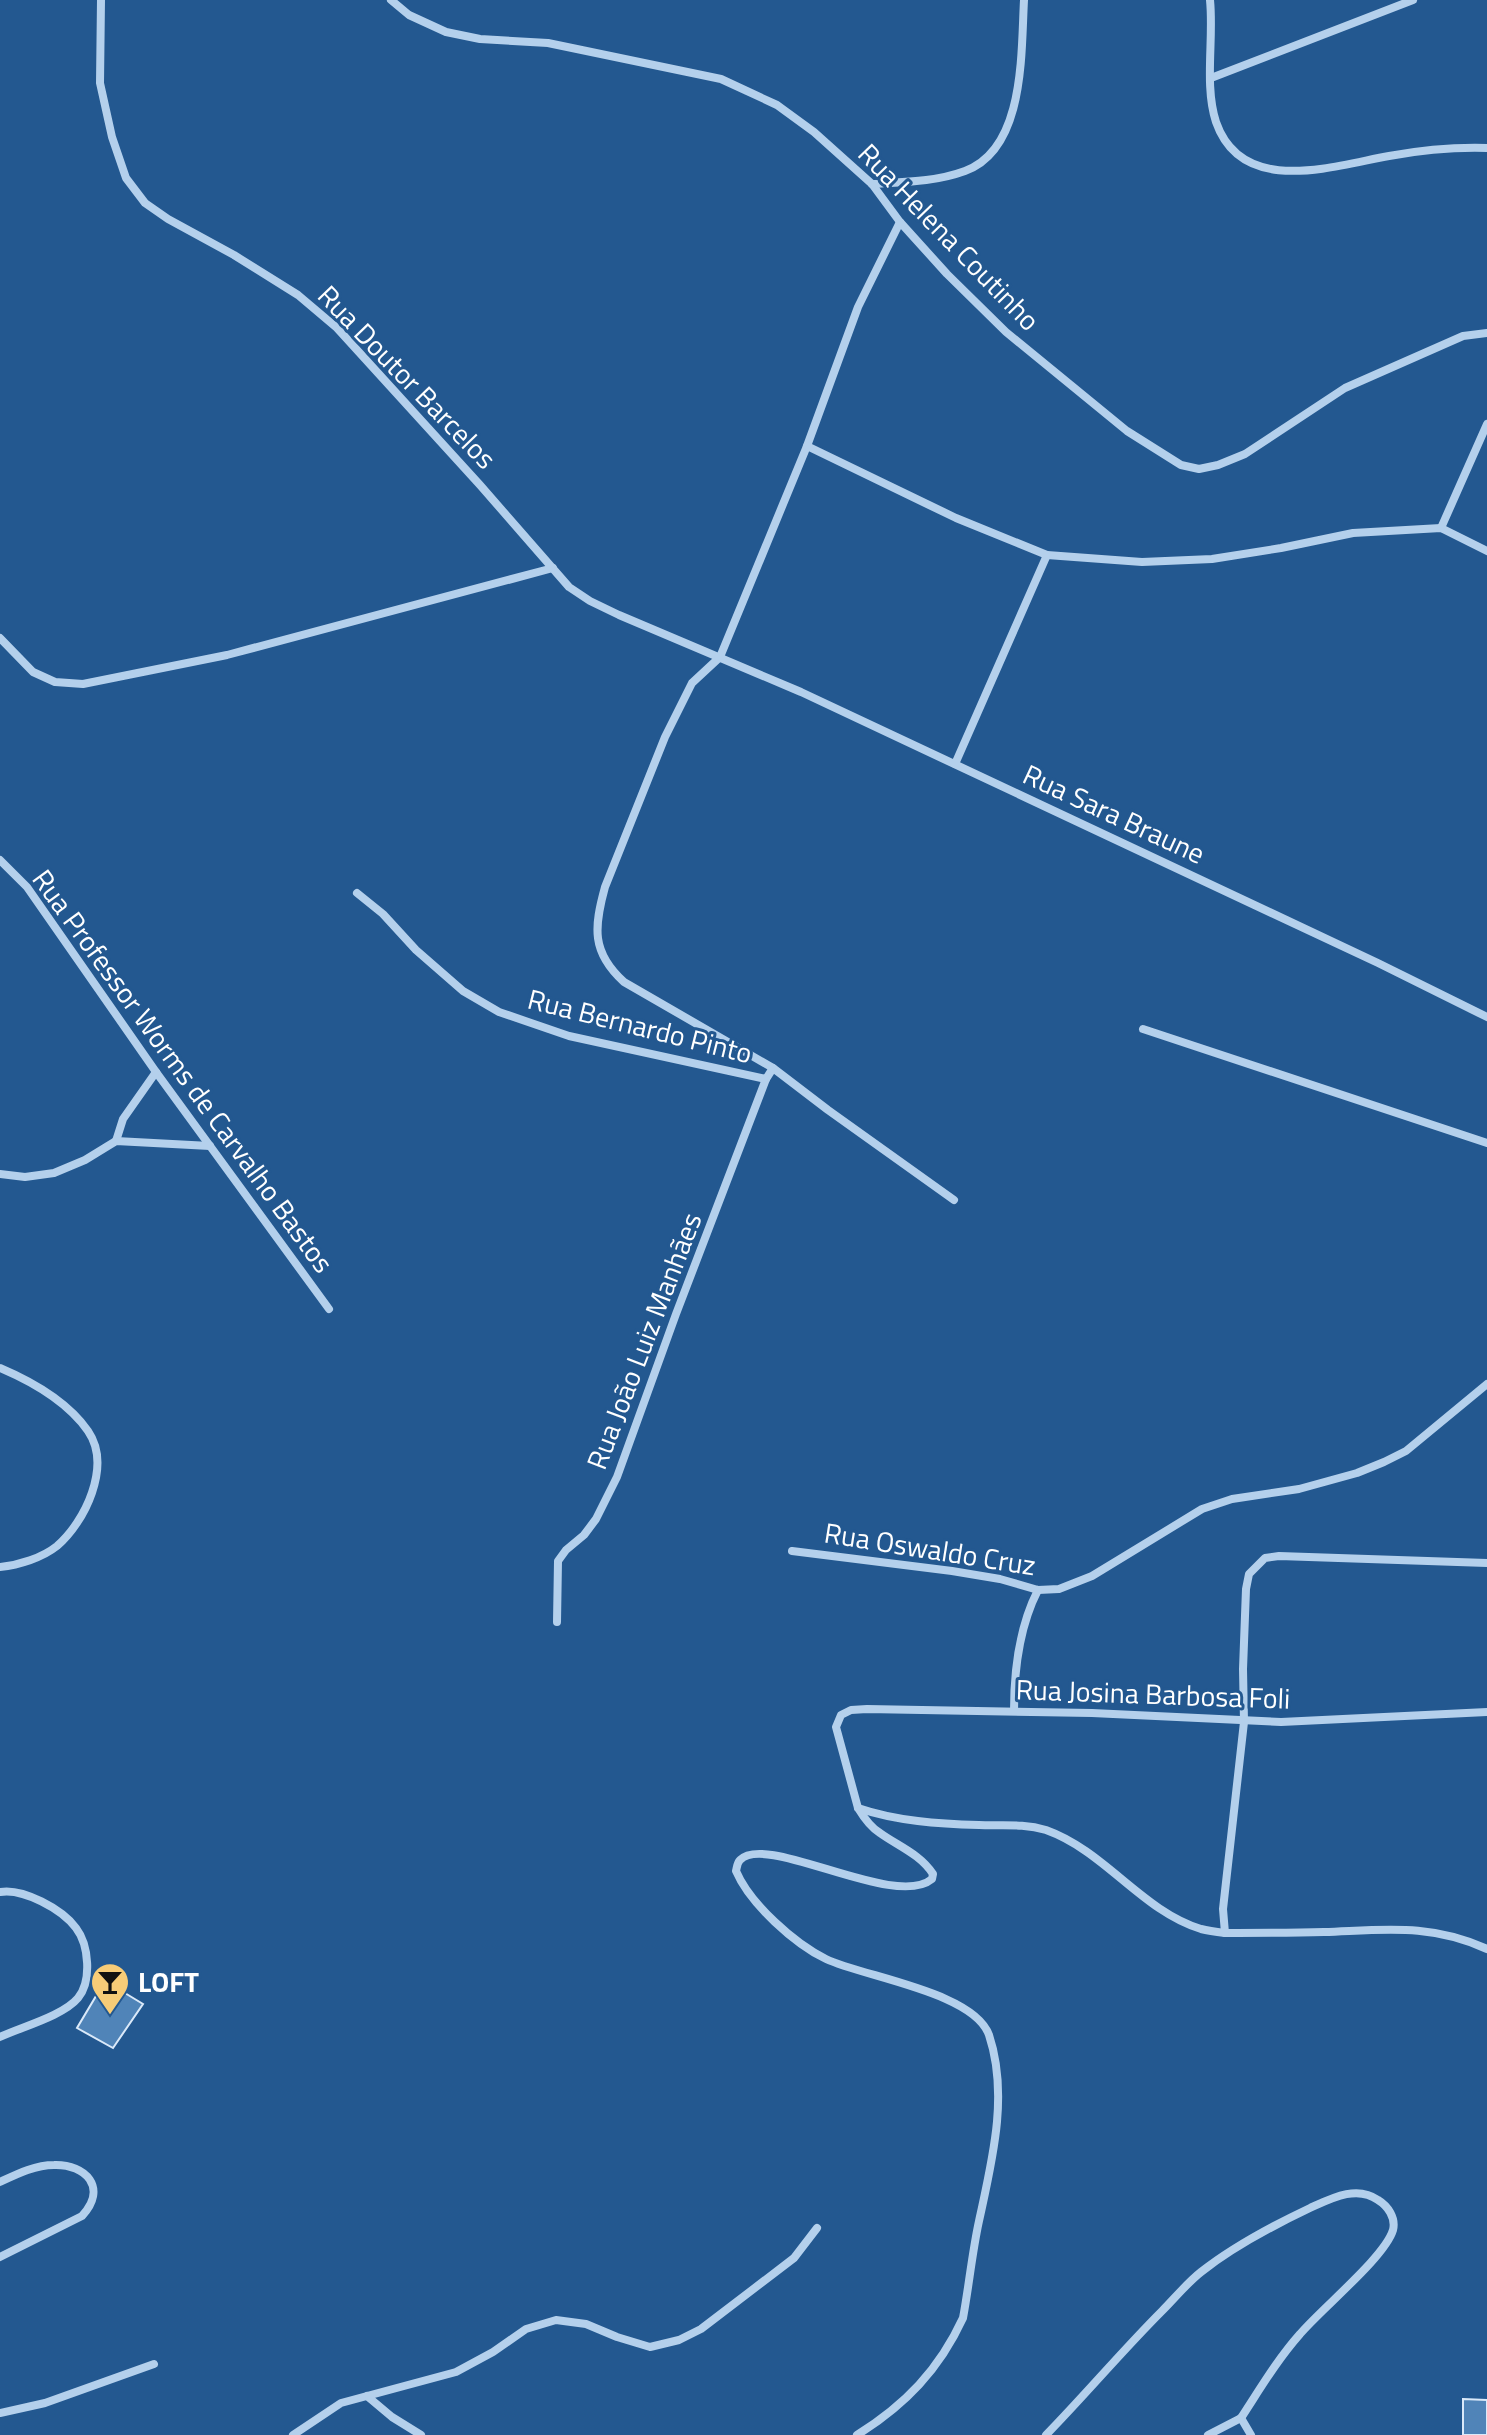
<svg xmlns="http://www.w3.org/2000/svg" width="1487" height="2435" viewBox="0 0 1487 2435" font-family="'Titillium Web',sans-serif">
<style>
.building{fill:#5084b8;stroke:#dae9f9;stroke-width:2}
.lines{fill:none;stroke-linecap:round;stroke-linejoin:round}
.minor{stroke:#b4d0ec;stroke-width:8}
.labels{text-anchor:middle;stroke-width:6;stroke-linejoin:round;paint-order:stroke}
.street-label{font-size:28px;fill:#fff;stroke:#235890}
.poi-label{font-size:28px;font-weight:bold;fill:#fff;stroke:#235890;text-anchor:start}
</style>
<rect width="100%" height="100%" fill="#235890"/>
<!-- building -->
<g class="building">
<polygon points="105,1981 143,2004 113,2048 77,2028"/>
<polygon points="1463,2399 1487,2400 1487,2435 1463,2435"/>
</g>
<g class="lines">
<!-- minor -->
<g class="minor">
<polyline points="101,0 100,83 112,137 126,178 145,203 168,219 234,255 298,295 337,328 480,485 569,587 590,601 619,615 801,692 1378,963 1487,1017"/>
<polyline points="391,0 409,15 446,32 480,39 548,43 721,79 777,105 814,132 872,184 900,222 947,274 1006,332 1127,431 1181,465 1199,469 1218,465 1245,454 1345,388 1463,336 1487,333"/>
<path d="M 1210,0 C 1214,39 1204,85 1216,122 C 1242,197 1333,166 1389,156 C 1422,150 1454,147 1487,148"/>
<polyline points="1211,78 1413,0"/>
<path d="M 872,184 C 904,182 935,182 965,171 C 1025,149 1021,54 1024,0"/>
<path d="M 900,222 L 858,307 L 807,446 L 720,657 L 692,683 L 665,737 L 605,887 C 594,927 591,952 624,982 L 773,1068 L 828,1110 L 954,1200"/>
<polyline points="807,446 956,518 1047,555"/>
<polyline points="1441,528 1487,424"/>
<polyline points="0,638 33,672 55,682 83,684 227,655 553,568"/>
<polyline points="955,764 1047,555 1142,562 1212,559 1281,548 1353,533 1441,528 1487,551"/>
<polyline points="0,860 27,887 156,1072 329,1309"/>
<polyline points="357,893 383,914 416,950 463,991 499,1012 569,1036 766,1079"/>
<polyline points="1143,1029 1487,1143"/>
<polyline points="116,1141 123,1119 156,1072"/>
<polyline points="0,1174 25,1177 54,1173 85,1160 116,1141 210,1146"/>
<path d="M 0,1368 C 33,1382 67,1401 88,1431 C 112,1466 85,1522 57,1546 C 42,1558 19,1565 0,1567"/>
<polyline points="792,1551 952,1571 1000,1579 1038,1590 1059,1589 1092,1576 1202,1509 1232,1499 1299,1489 1357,1473 1384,1462 1406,1451 1487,1384"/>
<polyline points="557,1622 558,1561 566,1550 584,1535 596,1519 617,1477 676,1314 766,1079 773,1068"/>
<path d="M 1014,1711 C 1014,1669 1019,1627 1038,1590"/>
<path d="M 858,1808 C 896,1821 939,1824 979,1825 C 1002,1826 1023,1823 1046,1830 C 1105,1851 1142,1911 1201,1929 C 1209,1931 1217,1932 1225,1933 C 1258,1933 1291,1933 1324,1932 C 1384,1930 1430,1923 1487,1949"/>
<path d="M 0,1892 C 23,1888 62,1909 76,1928 C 89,1945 92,1981 78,1998 C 63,2016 21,2027 0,2037"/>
<polyline points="1225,1933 1223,1909 1244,1722 1243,1669 1246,1589 1249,1574 1265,1558 1279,1556 1487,1563"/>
<path d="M 0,2182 C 17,2174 35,2165 54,2165 C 86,2164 108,2188 82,2216 L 0,2257"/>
<polyline points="367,2396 392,2417 421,2435"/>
<polyline points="0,2413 45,2403 154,2364"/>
<polyline points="1241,2418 1251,2435"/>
<polyline points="293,2435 341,2403 456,2372 493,2352 526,2329 556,2320 586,2324 617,2337 650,2347 679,2340 701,2329 794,2258 817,2228"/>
<path d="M 857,2435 C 905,2405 939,2370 963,2318 C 969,2286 972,2253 979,2221 C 992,2161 1009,2095 989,2035 C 974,1992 864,1977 826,1959 C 795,1944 750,1904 736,1871 C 737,1867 737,1863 740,1860 C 766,1832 895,1910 932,1879 L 933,1874 C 920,1854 898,1846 880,1833 C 870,1827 864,1818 858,1808 L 836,1727 L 841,1715 L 851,1710 L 867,1709 L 1092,1713 L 1281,1722 L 1487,1712"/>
<path d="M 1046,2435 C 1086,2394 1122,2351 1162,2311 C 1175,2298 1187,2283 1201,2272 C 1234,2246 1272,2226 1310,2208 C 1332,2198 1357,2185 1378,2200 C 1388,2206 1396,2218 1393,2230 C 1385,2257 1321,2309 1300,2334 C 1277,2360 1260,2389 1241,2418"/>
<polyline points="1208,2435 1241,2418"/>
</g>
</g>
<!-- icons -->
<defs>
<g id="bar-pin" transform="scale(2)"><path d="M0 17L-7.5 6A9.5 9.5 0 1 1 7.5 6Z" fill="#f7cc77" stroke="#235890"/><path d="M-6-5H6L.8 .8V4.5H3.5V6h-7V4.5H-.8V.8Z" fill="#111"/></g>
</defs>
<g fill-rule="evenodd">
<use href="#bar-pin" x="110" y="1982"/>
</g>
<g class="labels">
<!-- street labels -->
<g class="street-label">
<text transform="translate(949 237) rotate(46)" y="10">Rua Helena Coutinho</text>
<text transform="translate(407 377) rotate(46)" y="10">Rua Doutor Barcelos</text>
<text transform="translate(1114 814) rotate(25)" y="10">Rua Sara Braune</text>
<text transform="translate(640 1026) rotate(14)" y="10">Rua Bernardo Pinto</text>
<text transform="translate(183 1071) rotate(54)" y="10">Rua Professor Worms de Carvalho Bastos</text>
<text transform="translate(644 1341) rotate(-69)" y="10">Rua João Luiz Manhães</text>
<text transform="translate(930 1549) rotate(9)" y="10">Rua Oswaldo Cruz</text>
<text transform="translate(1153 1694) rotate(2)" y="10">Rua Josina Barbosa Foli</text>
</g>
<!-- poi labels -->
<g class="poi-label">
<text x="138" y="1992">LOFT</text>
</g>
</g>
</svg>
